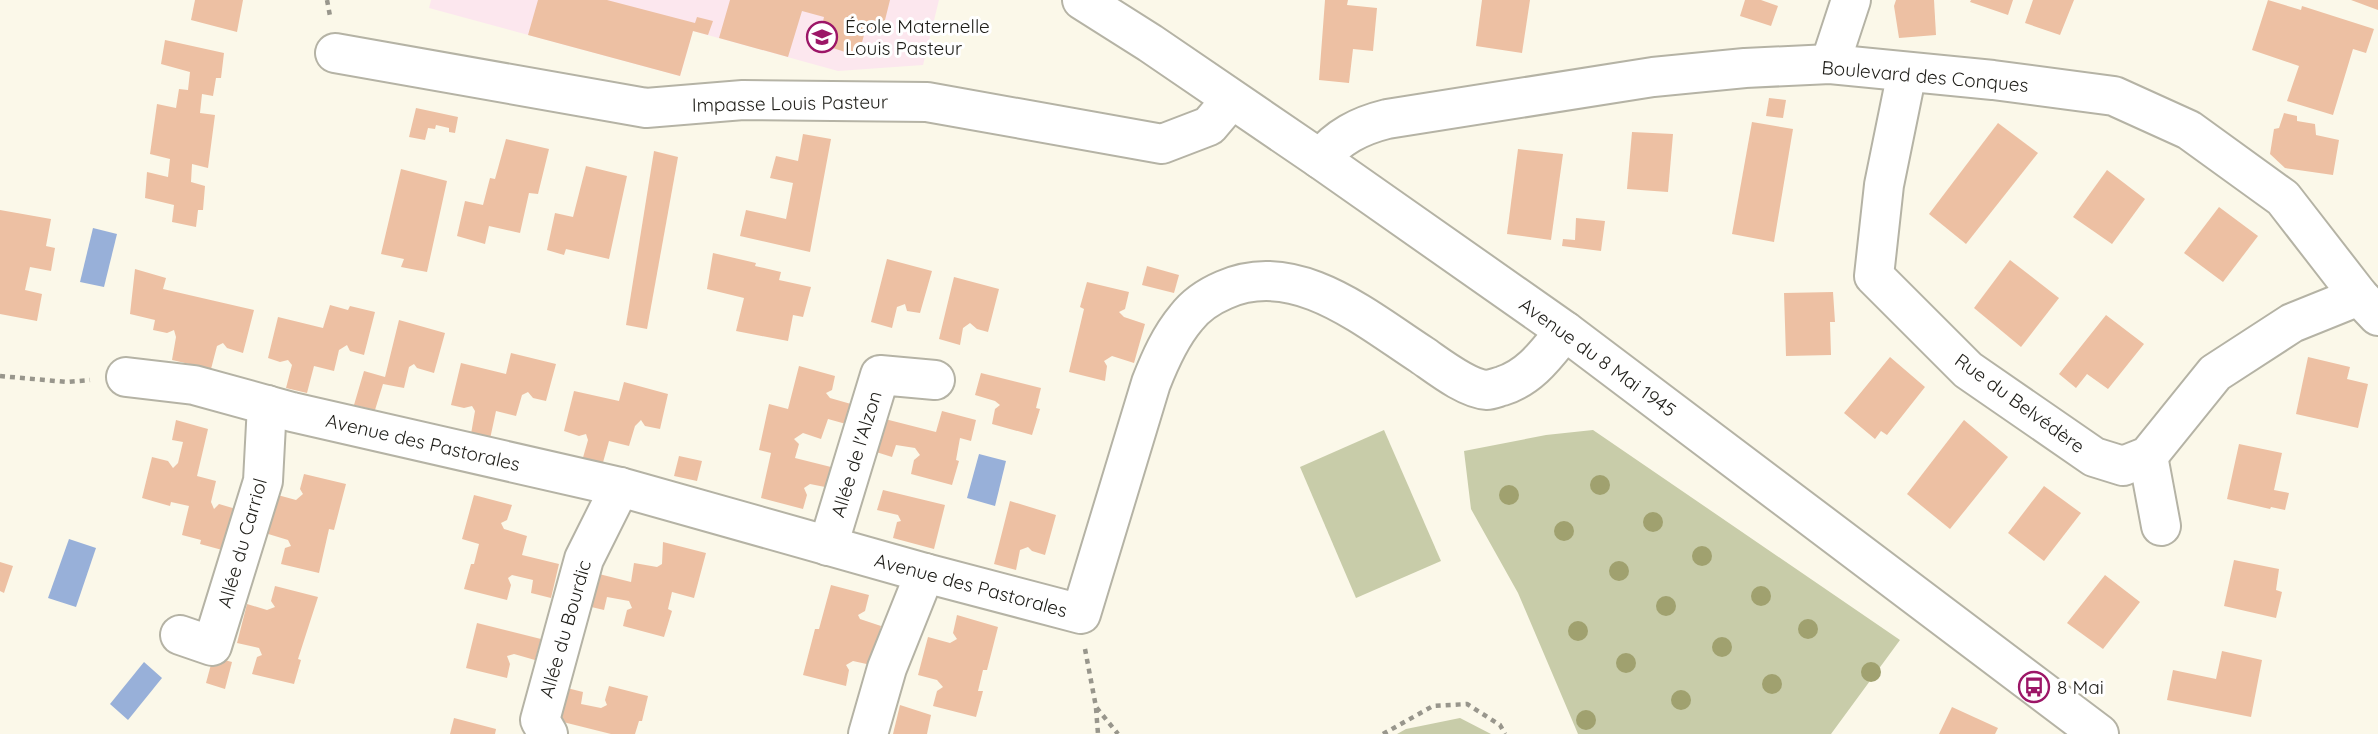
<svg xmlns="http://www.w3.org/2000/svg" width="2378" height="734" viewBox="0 0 2378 734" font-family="Quicksand,sans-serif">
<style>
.education{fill:#fce7ee}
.green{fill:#c8cca9}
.water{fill:#98b0d9}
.building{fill:#edc0a3}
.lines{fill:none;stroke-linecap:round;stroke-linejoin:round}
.minor-casing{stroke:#b5b3a5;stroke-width:42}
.tertiary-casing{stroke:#b5b3a5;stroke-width:42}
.path{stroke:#98968c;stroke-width:4.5;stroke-dasharray:5 5;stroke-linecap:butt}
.minor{stroke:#fff;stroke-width:38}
.tertiary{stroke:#fff;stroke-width:38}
.tree{fill:#a0a16f}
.labels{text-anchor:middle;stroke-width:6;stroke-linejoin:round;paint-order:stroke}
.poi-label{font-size:19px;fill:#1e1d18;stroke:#fff;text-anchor:start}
.street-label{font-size:19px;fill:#1e1d18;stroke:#fff}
</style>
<rect width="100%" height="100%" fill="#fbf8e9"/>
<!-- education -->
<polygon class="education" points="431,0 939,0 923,65 838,71 693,31 680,76 429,8"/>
<!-- green -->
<g class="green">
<polygon points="1384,430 1441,561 1356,598 1300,467"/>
<polygon points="1593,430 1900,640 1831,734 1578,734 1518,593 1471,509 1464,451 1546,435"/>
<polygon points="1460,718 1491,734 1397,734 1406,729"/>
</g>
<!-- water -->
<g class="water">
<polygon points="93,228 117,234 104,287 80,282"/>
<polygon points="979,454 1006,461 995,506 967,498"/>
<polygon points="69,539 96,548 76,607 48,598"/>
<polygon points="144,662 162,678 128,720 110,704"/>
</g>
<!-- building -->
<g class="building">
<polygon points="195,0 243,0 237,32 191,20"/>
<polygon points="538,0 607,0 695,23 697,17 713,21 708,35 693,31 680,76 528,35"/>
<polygon points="730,0 890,0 882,32 866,28 859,53 845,52 818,43 824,17 802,11 788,57 719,38"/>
<polygon points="1325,0 1348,0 1347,5 1377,8 1373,51 1353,49 1349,83 1319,80"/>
<polygon points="1482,0 1530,0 1522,53 1476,46"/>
<polygon points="1745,0 1761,0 1778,6 1771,26 1740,16"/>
<polygon points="1896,0 1934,0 1936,35 1899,38 1894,6"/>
<polygon points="1971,0 2013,0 2008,15 1970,2"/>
<polygon points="2033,0 2074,0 2060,35 2025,23"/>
<polygon points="2268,0 2301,10 2302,6 2374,29 2366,53 2353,49 2333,115 2287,101 2299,66 2252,50"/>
<polygon points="2351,0 2378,0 2378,10"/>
<polygon points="165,40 224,53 221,78 216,78 213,96 202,94 200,113 215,115 208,168 192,164 191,182 205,186 203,210 198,210 196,227 172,222 174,205 145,198 147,172 168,177 170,159 150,154 157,104 176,108 179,89 188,90 190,72 161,64"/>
<polygon points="1769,98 1786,100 1783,118 1766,116"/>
<polygon points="416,108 458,117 455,133 449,132 449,128 436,125 435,129 428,128 425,140 409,137"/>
<polygon points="2284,113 2297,116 2297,121 2315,124 2316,135 2339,140 2333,175 2285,168 2270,154 2274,129 2279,128"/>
<polygon points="1752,122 1793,129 1774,242 1732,234"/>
<polygon points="1998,123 2038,153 1966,244 1929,214"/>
<polygon points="1632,132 1673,134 1668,192 1627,189"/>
<polygon points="803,134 831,139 810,252 740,236 746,210 786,219 793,183 770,178 776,156 798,161"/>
<polygon points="506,139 549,149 538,194 529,193 520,233 489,226 485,244 457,236 465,201 483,205 490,178 495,179"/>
<polygon points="1518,149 1563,154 1551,240 1507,234"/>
<polygon points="654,151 678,157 647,329 626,325"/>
<polygon points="586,166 627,176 609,259 566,249 564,255 547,250 555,213 573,217"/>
<polygon points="401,169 447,181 427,272 401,267 404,259 381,254"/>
<polygon points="2107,170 2145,199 2112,244 2073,217"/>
<polygon points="2219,207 2258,236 2223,282 2184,253"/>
<polygon points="0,210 51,219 46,246 55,248 51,271 30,267 25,290 42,294 37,321 0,314"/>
<polygon points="1576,218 1605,221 1601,251 1562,246 1563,239 1575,240"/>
<polygon points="713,253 756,263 755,266 781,272 779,280 811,287 803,317 793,315 788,341 736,331 744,298 707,289"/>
<polygon points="887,259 932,271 920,313 907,311 905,304 897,307 892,328 871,322"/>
<polygon points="2010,260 2059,298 2021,347 1974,308"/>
<polygon points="1147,266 1179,275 1174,293 1142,285"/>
<polygon points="135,269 166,278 163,289 254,310 243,353 227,348 223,343 217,346 211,369 172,360 176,337 174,330 167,333 153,330 155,320 130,314"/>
<polygon points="954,277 999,289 988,332 977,329 970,323 963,328 960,345 939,339"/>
<polygon points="1087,282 1129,292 1125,309 1119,312 1124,317 1145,324 1134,363 1112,356 1104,361 1107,366 1105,381 1069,372 1084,309 1080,307"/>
<polygon points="1833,292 1835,322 1830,322 1831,355 1786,356 1784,293"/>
<polygon points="330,305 348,310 350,306 375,312 364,355 350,351 347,345 339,350 334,371 314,366 307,393 286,388 292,365 288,360 280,362 268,358 278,317 323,328"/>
<polygon points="2106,315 2144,344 2108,389 2087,374 2076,388 2059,374"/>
<polygon points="399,320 445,333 434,373 417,368 414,364 409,367 404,388 383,384 375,410 354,405 364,371 385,377"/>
<polygon points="511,353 556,364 546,401 533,398 528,392 522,395 516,416 496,411 490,439 471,434 475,411 472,406 464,408 451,405 461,363 506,374"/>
<polygon points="1890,357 1925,387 1887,435 1881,431 1875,439 1844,413"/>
<polygon points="2308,357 2350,367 2347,379 2368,384 2358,428 2296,414"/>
<polygon points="799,366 835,376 832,390 826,393 830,398 851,404 846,424 828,419 821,439 803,433 794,439 799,444 795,458 835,468 830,488 810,484 804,488 807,495 803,509 761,498 771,453 759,450 769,404 788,409"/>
<polygon points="981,373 1041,388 1036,408 1040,409 1032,435 992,424 995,409 1000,405 995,401 975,395"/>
<polygon points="624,382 668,394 660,429 645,426 641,420 635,426 629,446 609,441 602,466 582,461 588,440 586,434 579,436 564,431 574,391 619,401"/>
<polygon points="942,411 976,420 971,441 960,438 956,460 959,461 952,485 911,474 914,460 920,455 915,448 896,445 892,457 873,451 881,418 936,432"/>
<polygon points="176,420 208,429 197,476 216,481 211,502 214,509 219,504 236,509 226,551 200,544 201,540 182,535 189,506 171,502 170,506 142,498 152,457 168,461 173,468 178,463 183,442 172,440"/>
<polygon points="1964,420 2008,457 1950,529 1907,494"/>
<polygon points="2239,444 2282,453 2274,490 2289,493 2285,510 2271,507 2270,509 2227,499"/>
<polygon points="679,456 702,461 697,481 674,476"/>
<polygon points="304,474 346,484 334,530 329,529 319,573 281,564 285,548 291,546 288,540 265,533 274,494 296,500 303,494 300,489"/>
<polygon points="2044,486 2081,513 2044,561 2008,533"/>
<polygon points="883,490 945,505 934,549 893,538 897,522 901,521 898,515 877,510"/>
<polygon points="474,495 512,505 507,520 501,523 504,529 527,536 522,555 559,564 551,598 531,593 533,580 512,575 508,578 511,585 507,600 464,589 471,564 474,564 479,544 462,539"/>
<polygon points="1010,501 1056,515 1045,555 1032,551 1028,547 1020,550 1016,570 994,564"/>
<polygon points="663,542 706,553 694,598 672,592 668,609 672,611 664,637 623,626 627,610 632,608 629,601 607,597 604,610 583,605 591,572 631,582 634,563 657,567 662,564"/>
<polygon points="2234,560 2279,569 2276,590 2282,592 2276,618 2224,606"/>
<polygon points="0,562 13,566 4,593 0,591"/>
<polygon points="2105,575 2140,602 2103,649 2067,623"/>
<polygon points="831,585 869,595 865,611 858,615 860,619 881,626 871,665 853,661 846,665 849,670 846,686 803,675 815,629 819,629"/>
<polygon points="275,586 318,597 298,659 301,660 294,684 252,674 257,657 262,655 259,648 237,643 247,604 267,610 275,607 271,601"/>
<polygon points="957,615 998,627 987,670 983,670 978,691 983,691 976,717 933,706 937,691 943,687 937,680 918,675 928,637 950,643 957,639 953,633"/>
<polygon points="477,623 541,639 535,660 514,654 507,656 510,664 507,678 466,668"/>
<polygon points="2222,651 2262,660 2251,717 2167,700 2173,670 2216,679"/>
<polygon points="213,657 232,662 225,689 206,683"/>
<polygon points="609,686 648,696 642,721 639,721 635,734 611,734 555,720 563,687 583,692 581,704 601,708 607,705 605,700"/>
<polygon points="900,705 931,715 927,734 893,734"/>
<polygon points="1952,707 1998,728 1995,734 1939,734"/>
<polygon points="454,718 496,729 495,734 450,734"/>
</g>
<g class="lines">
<!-- minor casing -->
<g class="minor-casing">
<g id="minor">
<polyline points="335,53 646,108 743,100 927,102 1162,144 1209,126 1231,100"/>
<polyline points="1830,64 1851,0"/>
<polyline points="1907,72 1884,185 1874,276 1968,370 2094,457 2123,466 2148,456 2215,373 2292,323 2359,296"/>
<path d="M 1320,159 C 1338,137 1359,126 1387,119 L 1653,77 L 1745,68 L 1830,64 L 1993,80 L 2114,96 L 2189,130 L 2283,198 L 2359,296 L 2378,316"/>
<path d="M 126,377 L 194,385 L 292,412 L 620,487 L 925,573 L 1081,614 L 1151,383 C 1160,360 1170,337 1186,318 C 1195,306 1210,296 1224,290 C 1295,258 1365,318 1422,355 C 1438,366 1467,389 1487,390 C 1491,390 1498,387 1502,386 C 1531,377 1547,353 1565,331"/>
<polyline points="2148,456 2161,526"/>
<polyline points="828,546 880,375 935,380"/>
<polyline points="180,635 212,646 263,481 267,405"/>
<polyline points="548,734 540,720 584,559 620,487"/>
<polyline points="868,734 887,668 925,573"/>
</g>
</g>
<!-- tertiary casing -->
<g class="tertiary-casing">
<polyline id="tertiary" points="1082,0 1150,43 1320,159 1565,331 2099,734"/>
</g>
<!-- path -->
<g class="path">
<polyline points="327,0 330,16"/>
<polyline points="0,376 67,382 90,380"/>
<polyline points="1085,649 1096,707 1118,734"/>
<polyline points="1096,708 1098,734"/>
<polyline points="1383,734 1433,706 1467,704 1500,725 1505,734"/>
</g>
<!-- minor -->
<use href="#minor" class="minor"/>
<!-- tertiary -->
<use href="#tertiary" class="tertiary"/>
</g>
<!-- trees -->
<g class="tree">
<circle cx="1600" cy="485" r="10"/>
<circle cx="1509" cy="495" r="10"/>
<circle cx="1653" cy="522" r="10"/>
<circle cx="1564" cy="531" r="10"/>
<circle cx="1702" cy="556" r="10"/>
<circle cx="1619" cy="571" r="10"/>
<circle cx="1761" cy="596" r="10"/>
<circle cx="1666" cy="606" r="10"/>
<circle cx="1808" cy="629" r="10"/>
<circle cx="1578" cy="631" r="10"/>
<circle cx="1722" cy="647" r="10"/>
<circle cx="1626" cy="663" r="10"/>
<circle cx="1871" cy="672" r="10"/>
<circle cx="1772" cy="684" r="10"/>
<circle cx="1681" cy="700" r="10"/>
<circle cx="1586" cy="720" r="10"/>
</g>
<!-- icons -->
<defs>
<g id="school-ring" transform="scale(1.575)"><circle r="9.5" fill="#fff" stroke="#9c1667" stroke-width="1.5"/><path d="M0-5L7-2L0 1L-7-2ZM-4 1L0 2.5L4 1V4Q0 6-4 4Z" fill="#9c1667"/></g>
<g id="bus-ring" transform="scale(1.575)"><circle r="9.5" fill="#fff" stroke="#9c1667" stroke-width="1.5"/><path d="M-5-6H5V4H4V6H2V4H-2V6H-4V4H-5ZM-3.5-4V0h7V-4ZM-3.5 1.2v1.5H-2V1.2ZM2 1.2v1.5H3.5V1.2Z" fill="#9c1667"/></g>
</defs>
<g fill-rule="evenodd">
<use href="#school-ring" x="822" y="37"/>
<use href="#bus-ring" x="2034" y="687"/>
</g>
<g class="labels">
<!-- poi labels -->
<g class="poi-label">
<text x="845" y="33">École Maternelle<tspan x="845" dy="22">Louis Pasteur</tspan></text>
<text x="2057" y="694">8 Mai</text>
</g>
<!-- street labels -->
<g class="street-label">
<text transform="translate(1925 76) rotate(5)" y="7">Boulevard des Conques</text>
<text transform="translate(790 103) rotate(-1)" y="7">Impasse Louis Pasteur</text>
<text transform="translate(1598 357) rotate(36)" y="7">Avenue du 8 Mai 1945</text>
<text transform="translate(2020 403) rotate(36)" y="7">Rue du Belvédère</text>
<text transform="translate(423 442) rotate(13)" y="7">Avenue des Pastorales</text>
<text transform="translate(856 454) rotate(-73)" y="7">Allée de l'Alzon</text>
<text transform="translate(242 543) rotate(-74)" y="7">Allée du Carriol</text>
<text transform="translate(971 585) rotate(15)" y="7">Avenue des Pastorales</text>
<text transform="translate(565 629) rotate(-74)" y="7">Allée du Bourdic</text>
</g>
</g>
</svg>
